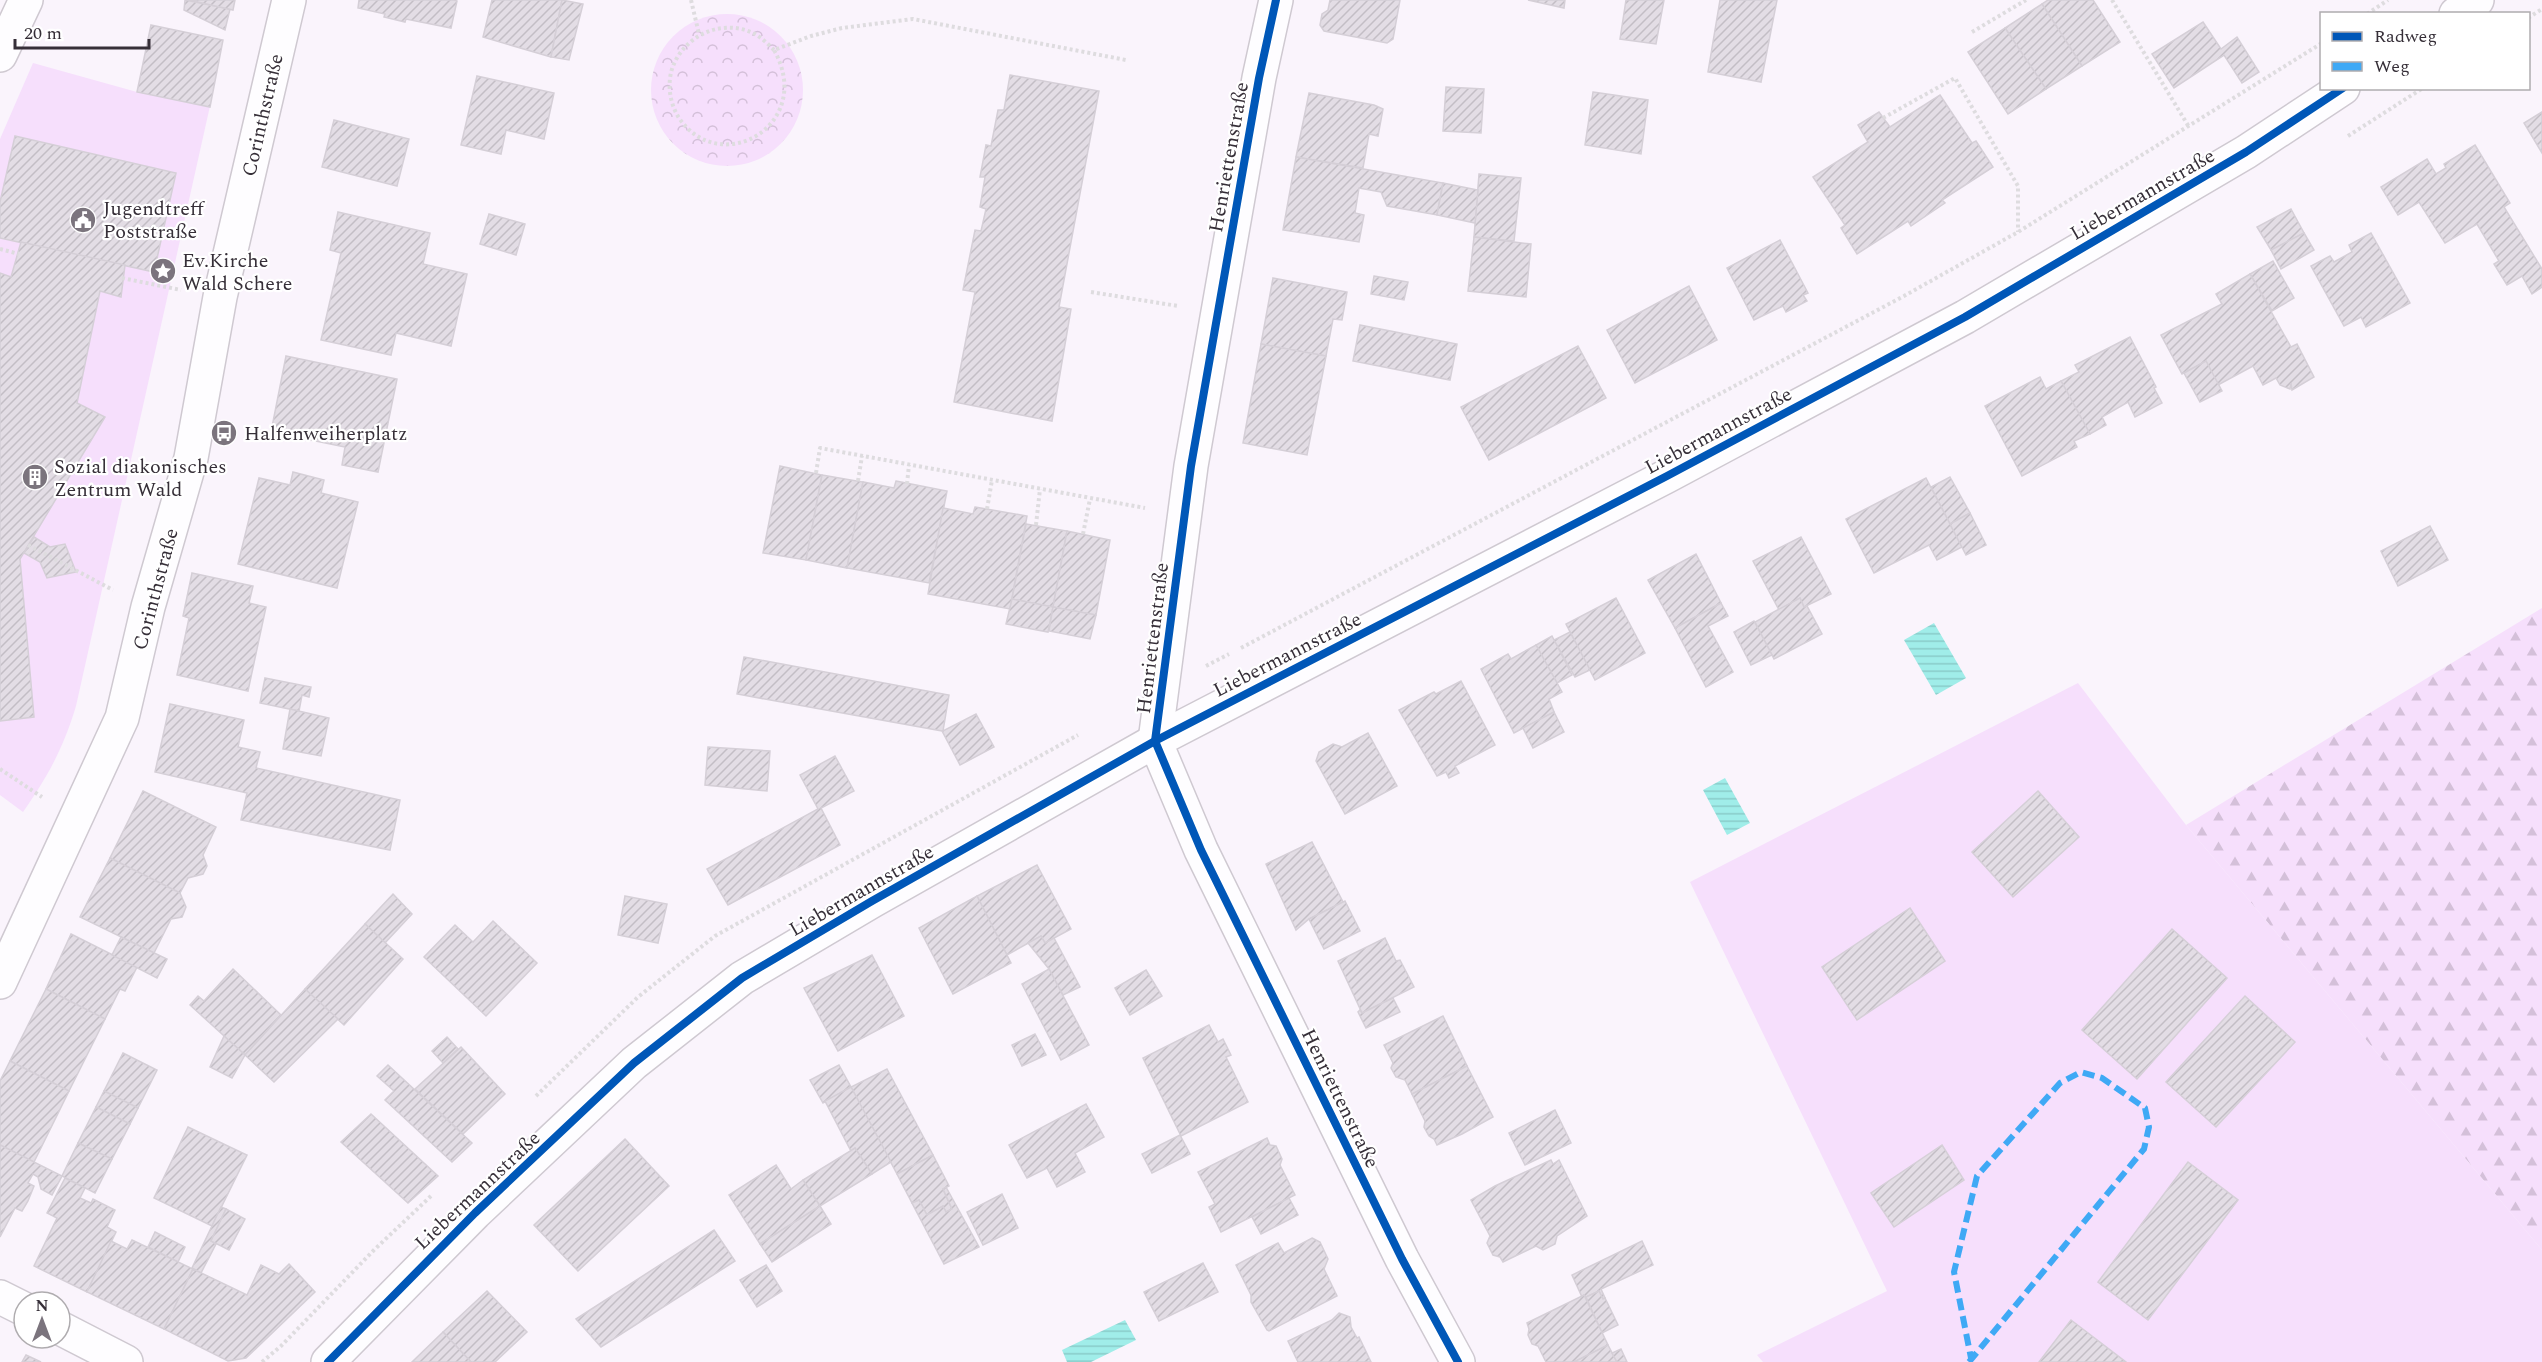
<svg xmlns="http://www.w3.org/2000/svg" width="2542" height="1362" viewBox="0 0 2542 1362" font-family="Spectral,serif">
<style>
.forest{fill:url(#forest-firs)}
.park{fill:url(#park-crowns)}
.garden{fill:#f6dffc}
.water{fill:url(#water-rules)}
.building{fill:url(#building-hatch);stroke:#d5cfd7;stroke-width:1.5}
.lines{fill:none;stroke-linecap:round;stroke-linejoin:round}
.minor-casing{stroke:#cfc9d1;stroke-width:36}
.major-casing{stroke:#cfc9d1;stroke-width:36}
.path{stroke:#dedcdf;stroke-width:4;stroke-dasharray:3 3;stroke-linecap:butt}
.minor{stroke:#fefdff;stroke-width:33}
.major{stroke:#fefdff;stroke-width:33}
.quiet{stroke:#3fa9f5;stroke-width:6;stroke-dasharray:12 6;stroke-linecap:butt}
.cycleway-casing{stroke:#fff;stroke-width:11}
.cycleway{stroke:#0057b8;stroke-width:8}
.labels{text-anchor:middle;stroke-width:4.5;stroke-linejoin:round;paint-order:stroke}
.street-label{font-size:20px;fill:#362f38;stroke:#fff}
.poi-label{font-size:20px;fill:#362f38;stroke:#fff;text-anchor:start}
</style>
<defs>
<pattern id="forest-firs" width="22" height="20" patternUnits="userSpaceOnUse" patternTransform="scale(1.5)"><rect width="22" height="20" fill="#f6dffc"/><path d="M5 1l3.5 6h-7zM16 11l3.5 6h-7z" fill="#d4c0d9"/></pattern>
<pattern id="park-crowns" width="20" height="18" patternUnits="userSpaceOnUse" patternTransform="scale(1.5)"><rect width="20" height="18" fill="#f6dffc"/><path d="M2 6a3 3 0 1 1 6 0M12 15a3 3 0 1 1 6 0" fill="none" stroke="#d4c0d9"/></pattern>
<pattern id="water-rules" width="6" height="5" patternUnits="userSpaceOnUse" patternTransform="scale(1.5)"><rect width="6" height="5" fill="#a0ede9"/><path d="M0 2.5h6" fill="none" stroke="#8accc9"/></pattern>
<pattern id="building-hatch" width="6" height="6" patternUnits="userSpaceOnUse" patternTransform="scale(1.5)"><rect width="6" height="6" fill="#e3dde5"/><path d="M-1 1l2-2M0 6l6-6M5 7l2-2" fill="none" stroke="#c3bec5"/></pattern>
</defs>
<rect width="100%" height="100%" fill="#faf4fc"/>
<!-- forest -->
<polygon class="forest" points="2542,608 2542,1250 2186,825"/>
<!-- park -->
<circle class="park" cx="727" cy="90" r="76"/>
<!-- garden -->
<g class="garden">
<path d="M 33,63 L 137,92 L 210,106 L 76,706 C 63,749 48,776 23,812 L 0,795 L 0,139 Z"/>
<polygon points="2078,683 2186,825 2542,1250 2542,1362 1763,1362 1757,1355 1887,1291 1690,882"/>
</g>
<!-- water -->
<g class="water">
<polygon points="1934,623 1966,678 1936,695 1904,640"/>
<polygon points="1725,778 1750,823 1727,835 1703,790"/>
<polygon points="1125,1320 1136,1340 1091,1362 1067,1362 1062,1350"/>
</g>
<!-- building -->
<g class="building">
<polygon points="185,0 230,9 225,30 184,10"/>
<polygon points="189,0 235,0 233,10"/>
<polygon points="359,0 454,0 457,1 451,28 406,19 405,22 384,17 385,14 358,8"/>
<polygon points="492,0 562,0 551,57 483,37"/>
<polygon points="562,0 583,4 569,60 551,57"/>
<polygon points="1330,0 1400,0 1393,39 1387,43 1324,31 1320,25 1322,14 1328,10"/>
<polygon points="1528,0 1565,0 1564,8"/>
<polygon points="1626,0 1664,0 1656,44 1620,39"/>
<polygon points="1720,0 1777,0 1761,82 1708,72"/>
<polygon points="2048,0 2093,0 2120,42 2082,66 2042,4"/>
<polygon points="2042,4 2082,66 2046,89 2005,28"/>
<polygon points="2203,22 2221,49 2237,37 2259,72 2242,83 2224,55 2174,88 2152,54"/>
<polygon points="151,25 223,40 210,107 137,92"/>
<polygon points="2005,28 2046,89 2008,114 1968,52"/>
<polygon points="1010,75 1099,91 1059,307 1071,309 1052,421 954,402 975,292 963,290 975,230 981,231 986,209 980,207 985,177 980,177 986,145 991,146 998,110 1004,110"/>
<polygon points="477,76 554,93 544,139 506,130 501,154 461,145"/>
<polygon points="1446,87 1484,89 1481,133 1443,131"/>
<polygon points="1593,92 1648,100 1641,154 1585,145"/>
<polygon points="1309,93 1374,105 1383,109 1378,136 1369,134 1363,168 1296,157"/>
<polygon points="1940,95 1972,143 1976,141 1993,167 1942,200 1945,203 1911,226 1908,221 1857,254 1841,228 1845,225 1813,177 1868,142 1858,125 1879,112 1890,127"/>
<polygon points="2542,112 2542,153 2524,123"/>
<polygon points="334,120 409,139 397,186 322,167"/>
<polygon points="15,136 176,173 154,272 0,238 0,202"/>
<polygon points="2475,145 2510,203 2504,207 2542,269 2542,287 2532,294 2522,276 2507,285 2494,264 2499,261 2477,224 2445,243 2419,202 2398,215 2381,187 2427,159 2436,174 2446,168 2444,164"/>
<polygon points="1296,157 1443,183 1437,215 1387,206 1381,192 1359,188 1355,213 1364,215 1359,242 1283,230"/>
<polygon points="1479,174 1521,178 1514,241 1474,237"/>
<polygon points="1443,183 1478,190 1475,223 1437,215"/>
<polygon points="2291,209 2304,233 2271,250 2257,227"/>
<polygon points="338,212 430,233 423,264 467,274 451,346 396,333 391,355 321,340 341,253 330,250"/>
<polygon points="489,214 525,224 516,255 480,244"/>
<polygon points="2304,233 2314,250 2281,269 2271,250"/>
<polygon points="2371,233 2410,303 2366,327 2361,317 2344,326 2311,266 2330,256 2334,262 2352,252 2349,245"/>
<polygon points="1474,237 1531,244 1526,297 1468,291"/>
<polygon points="1780,240 1808,293 1803,295 1807,301 1786,312 1783,306 1754,320 1727,268"/>
<polygon points="21,242 125,265 121,297 100,291 77,403 105,417 20,559 34,717 0,721 0,273 11,277"/>
<polygon points="2273,261 2294,298 2272,311 2250,274"/>
<polygon points="2250,274 2291,347 2297,344 2314,377 2292,390 2291,383 2290,389 2280,385 2276,378 2263,385 2253,366 2218,385 2206,361 2182,374 2161,335 2222,304 2216,294"/>
<polygon points="1374,276 1408,282 1404,300 1371,294"/>
<polygon points="1273,278 1347,292 1342,320 1333,319 1326,356 1261,344"/>
<polygon points="1689,286 1717,340 1635,383 1607,330"/>
<polygon points="1360,325 1457,344 1450,380 1353,361"/>
<polygon points="2130,337 2156,387 2154,388 2162,403 2135,417 2128,402 2102,417 2106,425 2090,434 2061,381 2079,372 2075,365"/>
<polygon points="1261,344 1326,356 1307,455 1243,443"/>
<polygon points="1578,346 1606,398 1489,460 1461,407"/>
<polygon points="286,356 397,379 378,472 342,465 345,447 271,432"/>
<polygon points="2206,361 2222,391 2200,402 2184,373"/>
<polygon points="2040,377 2046,389 2061,381 2090,434 2074,441 2077,447 2022,476 1985,406"/>
<polygon points="780,466 822,475 806,560 763,553"/>
<polygon points="293,472 324,480 321,493 358,502 337,588 238,564 259,478 290,485"/>
<polygon points="822,475 863,482 847,568 806,560"/>
<polygon points="1950,477 1970,513 1950,524 1931,487"/>
<polygon points="1926,478 1962,547 1937,560 1929,545 1874,573 1846,519"/>
<polygon points="896,481 947,491 929,583 847,568 863,482 894,488"/>
<polygon points="975,507 1027,516 1010,609 928,594 943,508 973,514"/>
<polygon points="1970,513 1986,545 1966,555 1950,524"/>
<polygon points="1026,524 1067,531 1053,607 1012,599"/>
<polygon points="2430,526 2448,560 2398,586 2381,551"/>
<polygon points="1067,531 1110,540 1096,615 1053,607"/>
<polygon points="34,537 50,547 65,544 76,572 47,578 40,562 24,553"/>
<polygon points="1801,537 1831,594 1804,607 1800,598 1779,610 1753,561"/>
<polygon points="1696,554 1721,603 1675,628 1648,580"/>
<polygon points="192,573 253,586 249,603 266,607 248,691 177,675 189,618 183,616"/>
<polygon points="1616,598 1645,653 1595,680 1566,624"/>
<polygon points="1800,598 1804,607 1807,606 1822,634 1774,659 1755,622"/>
<polygon points="1012,599 1053,607 1048,632 1006,624"/>
<polygon points="1721,603 1728,616 1708,626 1733,672 1706,687 1675,628"/>
<polygon points="1053,607 1096,615 1090,639 1049,631"/>
<polygon points="1754,621 1772,655 1751,665 1734,632"/>
<polygon points="1570,632 1590,670 1575,677 1554,640"/>
<polygon points="1552,636 1572,675 1557,683 1536,645"/>
<polygon points="1536,645 1562,692 1549,699 1554,712 1514,733 1481,669 1508,654 1511,659"/>
<polygon points="744,657 949,695 943,731 976,714 994,747 960,765 942,731 737,694"/>
<polygon points="265,678 311,687 309,697 302,695 299,711 260,703"/>
<polygon points="1461,681 1495,745 1455,766 1459,773 1449,778 1446,772 1437,776 1399,710 1434,692 1436,694"/>
<polygon points="170,704 244,720 238,747 260,752 256,768 400,800 390,850 241,820 247,793 155,772"/>
<polygon points="290,709 329,718 321,756 283,749"/>
<polygon points="1554,712 1564,732 1533,748 1523,728"/>
<polygon points="1368,733 1397,786 1345,814 1316,761 1319,752 1333,744 1342,747"/>
<polygon points="708,747 770,751 767,791 705,785"/>
<polygon points="835,756 854,791 821,808 840,845 728,905 707,869 818,809 800,775"/>
<polygon points="143,791 216,827 203,855 207,866 203,874 188,878 180,893 110,858"/>
<polygon points="2038,791 2079,837 2013,897 1972,852"/>
<polygon points="1312,842 1343,902 1309,919 1296,930 1266,864"/>
<polygon points="110,858 180,893 186,907 182,917 171,919 154,953 80,917"/>
<polygon points="1037,865 1071,929 1045,943 1041,936 1007,955 977,896"/>
<polygon points="393,894 412,914 385,943 365,924"/>
<polygon points="625,896 667,904 658,943 618,935"/>
<polygon points="977,896 1011,963 953,994 919,928"/>
<polygon points="1345,901 1360,931 1324,949 1309,919"/>
<polygon points="1910,908 1945,961 1857,1020 1822,967"/>
<polygon points="493,921 537,963 486,1016 424,957 455,925 473,942"/>
<polygon points="365,924 403,959 344,1025 305,989"/>
<polygon points="2172,929 2227,978 2137,1079 2082,1030"/>
<polygon points="71,934 137,967 125,991 120,989 105,1019 46,989"/>
<polygon points="1041,936 1045,943 1054,938 1080,987 1063,995 1049,969 1028,943"/>
<polygon points="121,937 167,959 157,978 112,955"/>
<polygon points="1385,938 1396,961 1400,960 1414,987 1362,1013 1338,961"/>
<polygon points="872,955 904,1016 838,1051 804,988"/>
<polygon points="233,969 281,1015 245,1055 190,1005 198,996 204,1001"/>
<polygon points="1049,969 1089,1045 1061,1060 1022,984"/>
<polygon points="1146,970 1162,996 1130,1015 1115,988"/>
<polygon points="46,989 105,1019 69,1091 10,1061"/>
<polygon points="305,989 338,1019 274,1082 245,1055"/>
<polygon points="2245,996 2295,1042 2216,1127 2166,1082"/>
<polygon points="1393,998 1400,1012 1366,1028 1358,1012 1360,1010 1362,1013"/>
<polygon points="1443,1016 1467,1066 1412,1094 1405,1080 1396,1077 1391,1068 1393,1063 1384,1045"/>
<polygon points="1209,1025 1218,1042 1223,1039 1231,1055 1226,1057 1248,1102 1181,1136 1143,1058"/>
<polygon points="1035,1034 1046,1055 1022,1066 1012,1045"/>
<polygon points="224,1036 245,1055 232,1078 210,1067"/>
<polygon points="447,1037 458,1049 443,1063 432,1051"/>
<polygon points="461,1047 505,1094 463,1134 415,1089"/>
<polygon points="123,1053 157,1070 138,1108 104,1091"/>
<polygon points="10,1061 69,1091 34,1162 0,1145 0,1081"/>
<polygon points="388,1065 472,1143 452,1162 385,1100 394,1091 377,1076"/>
<polygon points="839,1065 851,1087 823,1103 810,1080"/>
<polygon points="1467,1066 1493,1117 1462,1134 1437,1145 1434,1139 1429,1136 1424,1127 1425,1121 1412,1094"/>
<polygon points="887,1069 933,1155 897,1174 851,1087"/>
<polygon points="851,1087 891,1162 872,1174 855,1148 851,1151 825,1101"/>
<polygon points="104,1091 138,1108 130,1124 96,1107"/>
<polygon points="1086,1104 1104,1137 1075,1153 1085,1172 1057,1187 1047,1168 1027,1178 1009,1145"/>
<polygon points="96,1107 130,1124 112,1159 78,1143"/>
<polygon points="1555,1110 1571,1143 1525,1165 1509,1133"/>
<polygon points="371,1114 438,1176 408,1203 341,1142"/>
<polygon points="188,1127 247,1155 212,1226 154,1198"/>
<polygon points="1180,1135 1190,1154 1152,1173 1142,1154"/>
<polygon points="1267,1138 1270,1145 1276,1146 1282,1159 1280,1165 1295,1195 1221,1232 1209,1207 1215,1204 1198,1172"/>
<polygon points="625,1139 669,1186 578,1271 534,1225"/>
<polygon points="78,1143 112,1159 95,1193 62,1176"/>
<polygon points="0,1145 62,1176 52,1195 41,1189 38,1177 33,1174 28,1183 34,1186 28,1201 22,1211 15,1208 0,1237"/>
<polygon points="1942,1145 1964,1180 1894,1227 1871,1193"/>
<polygon points="855,1148 872,1174 820,1206 803,1180"/>
<polygon points="933,1155 949,1186 943,1189 952,1209 946,1212 943,1206 927,1215 919,1200 912,1203 897,1174"/>
<polygon points="1551,1160 1553,1164 1559,1160 1587,1216 1557,1236 1555,1244 1543,1250 1536,1246 1503,1262 1500,1257 1493,1255 1487,1243 1490,1236 1471,1200 1495,1186"/>
<polygon points="2188,1162 2238,1200 2148,1320 2098,1282"/>
<polygon points="776,1165 791,1189 803,1180 820,1206 760,1244 729,1195"/>
<polygon points="65,1178 85,1188 80,1198 91,1203 93,1199 115,1210 107,1227 116,1232 87,1292 34,1266 57,1218 47,1213"/>
<polygon points="946,1187 979,1247 944,1264 912,1203 919,1200 927,1215 943,1206 946,1212 952,1209 943,1189"/>
<polygon points="1002,1194 1018,1228 983,1245 967,1212"/>
<polygon points="1289,1198 1298,1215 1261,1234 1252,1217"/>
<polygon points="820,1206 831,1224 772,1262 760,1244"/>
<polygon points="221,1207 226,1209 211,1241 216,1244 201,1273 192,1268"/>
<polygon points="226,1209 245,1219 229,1250 211,1241"/>
<polygon points="714,1230 735,1261 601,1347 576,1319"/>
<polygon points="155,1232 185,1247 178,1262 148,1247"/>
<polygon points="1312,1238 1320,1242 1328,1259 1324,1269 1337,1296 1269,1331 1267,1330 1251,1302 1251,1295 1236,1265 1278,1243 1284,1253"/>
<polygon points="132,1240 193,1269 164,1329 87,1292 111,1241 127,1249"/>
<polygon points="1642,1241 1653,1265 1601,1289 1605,1298 1603,1299 1599,1291 1586,1297 1584,1295 1582,1297 1572,1275"/>
<polygon points="1203,1263 1218,1292 1159,1321 1144,1292"/>
<polygon points="289,1264 315,1292 246,1358 228,1361 164,1329 193,1269 247,1295 261,1265 279,1274"/>
<polygon points="766,1265 782,1291 757,1307 740,1280"/>
<polygon points="487,1291 527,1332 495,1362 471,1362 443,1332"/>
<polygon points="1599,1291 1603,1299 1605,1298 1618,1325 1602,1333 1586,1297"/>
<polygon points="1584,1295 1608,1345 1574,1362 1546,1362 1538,1346 1532,1344 1528,1335 1529,1329 1527,1323"/>
<polygon points="1339,1313 1350,1317 1351,1327 1357,1338 1359,1337 1371,1362 1298,1362 1288,1341 1332,1320"/>
<polygon points="2071,1320 2126,1362 2039,1362"/>
<polygon points="443,1332 471,1362 412,1362"/>
<polygon points="1608,1345 1617,1362 1574,1362"/>
<polygon points="1621,1349 1627,1362 1617,1362 1612,1353"/>
<polygon points="26,1355 41,1362 22,1362"/>
</g>
<g class="lines">
<!-- minor casing -->
<g class="minor-casing">
<g id="minor">
<polyline points="1276,0 1259,78 1191,466 1155,741 1201,850 1402,1259 1458,1362"/>
<polyline points="0,55 26,0"/>
<polyline points="0,982 122,718 148,607 191,458 220,297 289,0"/>
<polyline points="0,1297 24,1309"/>
<polyline points="60,1328 126,1362"/>
</g>
</g>
<!-- major casing -->
<g class="major-casing">
<g id="major">
<polyline points="2456,14 2477,0"/>
<polyline points="328,1362 475,1213 634,1063 742,978 872,901 1155,741 1667,476 1965,317 2246,152 2343,88"/>
</g>
</g>
<!-- path -->
<g class="path">
<polyline points="691,0 699,34"/>
<polyline points="2112,0 2189,127"/>
<polyline points="2367,14 2388,0"/>
<polyline points="2528,18 2542,9"/>
<polyline points="1972,32 2026,0"/>
<path d="M 774,50 C 768,44 761,37 753,33 C 721,18 683,36 672,69 C 667,85 670,104 679,118 C 720,179 816,125 774,50 L 811,36 L 842,28 L 913,19 L 1126,60"/>
<polyline points="1883,118 1955,78 2018,186 2018,232"/>
<polyline points="2348,136 2423,88"/>
<polyline points="0,249 19,254"/>
<polyline points="122,278 181,290"/>
<polyline points="1091,292 1178,306"/>
<polyline points="816,473 820,448 1145,508"/>
<polyline points="858,481 862,456"/>
<polyline points="907,484 909,465"/>
<polyline points="987,509 992,480"/>
<polyline points="1036,525 1040,489"/>
<polyline points="1083,534 1090,499"/>
<polyline points="28,545 113,590"/>
<polyline points="1241,648 1904,296 2018,232 2322,43"/>
<polyline points="1206,666 1229,654"/>
<polyline points="0,769 42,797"/>
<polyline points="536,1096 638,997 715,936 1078,735"/>
<polyline points="262,1362 281,1346 374,1250 431,1196"/>
</g>
<!-- minor -->
<use href="#minor" class="minor"/>
<!-- major -->
<use href="#major" class="major"/>
<!-- quiet -->
<polyline class="quiet" points="1969,1362 2144,1149 2149,1127 2145,1108 2102,1078 2081,1072 2060,1083 1977,1176 1954,1272 1971,1358"/>
<!-- cycleway casing -->
<g class="cycleway-casing">
<g id="cycleway">
<polyline points="1276,0 1259,78 1191,466 1155,741 1201,850 1402,1259 1458,1362"/>
<polyline points="328,1362 475,1213 634,1063 742,978 872,901 1155,741 1667,476 1965,317 2246,152 2343,88"/>
</g>
</g>
<!-- cycleway -->
<use href="#cycleway" class="cycleway"/>
</g>
<!-- icons -->
<defs>
<g id="civic-disc" transform="scale(1.35)"><circle r="9.5" fill="#7b747d" stroke="#fff"/><path d="M-.6-6.5H3V-4.5H.6V-3L4-1V1h2V6H-6V1h2V-1L-.6-3ZM-1.2 2.5V6h2.4V2.5Z" fill="#fff"/></g>
<g id="sight-disc" transform="scale(1.35)"><circle r="9.5" fill="#7b747d" stroke="#fff"/><path d="M0-6L1.8-2.2L6-1.7L2.9 1.2L3.7 5.4L0 3.3L-3.7 5.4L-2.9 1.2L-6-1.7L-1.8-2.2Z" fill="#fff"/></g>
<g id="bus-disc" transform="scale(1.35)"><circle r="9.5" fill="#7b747d" stroke="#fff"/><path d="M-5-6H5V4H4V6H2V4H-2V6H-4V4H-5ZM-3.5-4V0h7V-4ZM-3.5 1.2v1.5H-2V1.2ZM2 1.2v1.5H3.5V1.2Z" fill="#fff"/></g>
<g id="building-disc" transform="scale(1.35)"><circle r="9.5" fill="#7b747d" stroke="#fff"/><path d="M-4-6H4V6H1V3H-1V6H-4ZM-2.5-4.3h1.7v1.8h-1.7ZM.8-4.3h1.7v1.8H.8ZM-2.5-1h1.7V.8h-1.7ZM.8-1h1.7V.8H.8Z" fill="#fff"/></g>
</defs>
<g fill-rule="evenodd">
<use href="#civic-disc" x="83" y="220"/>
<use href="#sight-disc" x="163" y="271"/>
<use href="#bus-disc" x="224" y="433"/>
<use href="#building-disc" x="35" y="477"/>
</g>
<g class="labels">
<!-- street labels -->
<g class="street-label">
<text transform="translate(262 115) rotate(-77)" y="7">Corinthstraße</text>
<text transform="translate(1228 157) rotate(-80)" y="7">Henriettenstraße</text>
<text transform="translate(2142 194) rotate(-30)" y="7">Liebermannstraße</text>
<text transform="translate(1718 430) rotate(-28)" y="7">Liebermannstraße</text>
<text transform="translate(155 589) rotate(-75)" y="7">Corinthstraße</text>
<text transform="translate(1152 638) rotate(-83)" y="7">Henriettenstraße</text>
<text transform="translate(1287 654) rotate(-27)" y="7">Liebermannstraße</text>
<text transform="translate(861 890) rotate(-30)" y="7">Liebermannstraße</text>
<text transform="translate(1341 1098) rotate(64)" y="7">Henriettenstraße</text>
<text transform="translate(477 1190) rotate(-43)" y="7">Liebermannstraße</text>
</g>
<!-- poi labels -->
<g class="poi-label">
<text x="103" y="215">Jugendtreff<tspan x="103" dy="23">Poststraße</tspan></text>
<text x="182" y="267">Ev.Kirche<tspan x="182" dy="23">Wald Schere</tspan></text>
<text x="244" y="440">Halfenweiherplatz</text>
<text x="54" y="473">Sozial diakonisches<tspan x="54" dy="23">Zentrum Wald</tspan></text>
</g>
</g>
<!-- legend -->
<rect x="2320" y="12" width="210" height="78" fill="#ffffff" stroke="#afacaf" stroke-width="1.5"/>
<rect x="2332" y="32" width="30" height="9" fill="#0057b8" stroke="#afacaf" stroke-width="1.5"/>
<text x="2374" y="42" font-size="18" fill="#362f38">Radweg</text>
<rect x="2332" y="62" width="30" height="9" fill="#3fa9f5" stroke="#afacaf" stroke-width="1.5"/>
<text x="2374" y="72" font-size="18" fill="#362f38">Weg</text>
<!-- north arrow -->
<g transform="translate(42 1320)"><circle r="28" fill="#ffffff" stroke="#afacaf" stroke-width="1.5"/>
<path d="M0-4.5L10 22L0 15L-10 22Z" fill="#7b747d"/>
<text y="-9" font-size="16" font-weight="bold" text-anchor="middle" fill="#362f38">N</text>
</g>
<!-- scale -->
<path d="M15 39v9h134v-9" fill="none" stroke="#362f38" stroke-width="3"/>
<text x="24" y="39" font-size="18" fill="#362f38" stroke="#ffffff" stroke-width="4.5" paint-order="stroke">20 m</text>
</svg>
